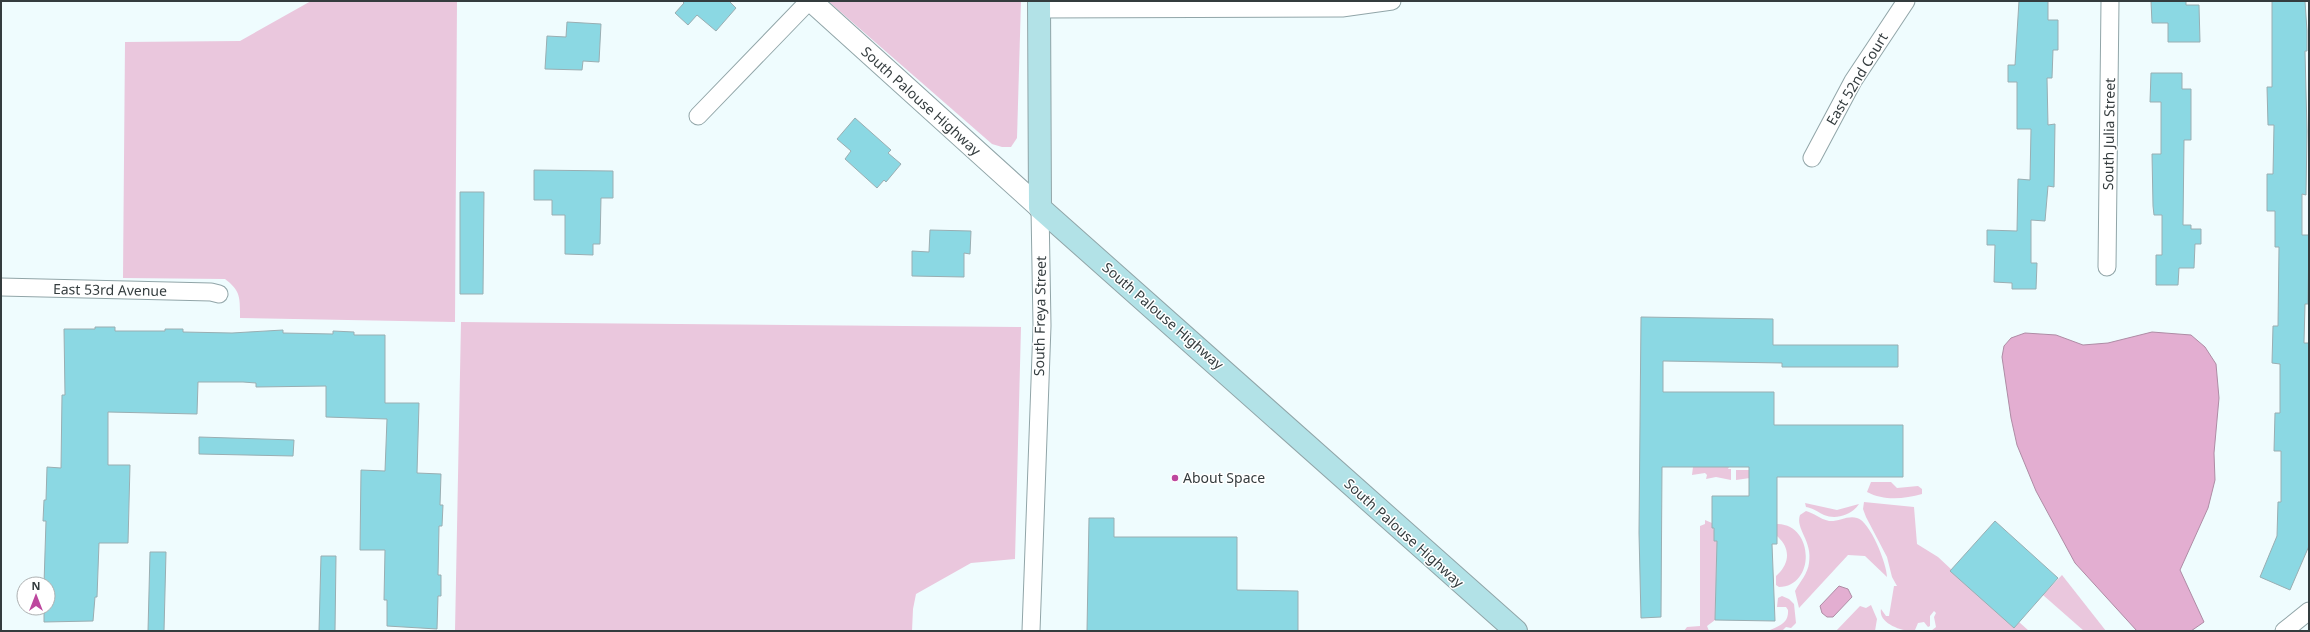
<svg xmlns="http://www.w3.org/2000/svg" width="2310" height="632" viewBox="0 0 2310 632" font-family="'Noto Sans',sans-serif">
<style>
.green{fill:#eac7dd}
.water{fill:#e3aed1;stroke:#ae8ca5}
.building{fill:#8bd8e3;stroke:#9aaeb2}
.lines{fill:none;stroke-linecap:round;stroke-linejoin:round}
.minor-casing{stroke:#91a5a8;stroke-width:19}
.tertiary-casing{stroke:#91a5a8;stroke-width:23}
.secondary-casing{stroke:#91a5a8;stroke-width:24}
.minor{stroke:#fff;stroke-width:17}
.tertiary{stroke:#fff;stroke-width:21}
.secondary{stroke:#b2e2e7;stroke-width:22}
.poi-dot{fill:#bd479e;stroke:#fff;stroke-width:1.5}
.labels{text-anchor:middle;stroke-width:3;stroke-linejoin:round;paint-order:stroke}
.street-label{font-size:14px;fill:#343c3e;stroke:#fff}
.poi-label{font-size:14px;fill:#343c3e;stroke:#fff;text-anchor:start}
</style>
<rect width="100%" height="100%" fill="#effcfe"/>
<!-- green -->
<g class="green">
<path d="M 311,1 L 457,1 L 455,322 L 240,318 C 240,298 241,291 225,279 L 123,278 L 125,42 L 240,41 Z"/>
<polygon points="828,1 1021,1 1017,138 1011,147 1002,147 992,144"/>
<polygon points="461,322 1021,327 1015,559 971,563 916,594 913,609 912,631 455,631"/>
<polygon points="1693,467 1729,467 1728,469 1731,469 1731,480 1716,477 1706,479 1707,475 1705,473 1692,475"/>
<polygon points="1736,470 1751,470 1750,478 1736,480"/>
<path d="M 1871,482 L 1891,482 L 1897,488 L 1918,486 L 1922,489 L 1922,494 C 1904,499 1884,501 1867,492 Z"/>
<path d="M 1864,502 L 1914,507 L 1917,544 L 1938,557 L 2014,628 L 2019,622 L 2029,631 L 1931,631 L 1936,627 L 1934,617 L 1936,613 L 1934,611 L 1930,616 L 1930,626 L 1928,627 L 1924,622 L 1918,623 L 1915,630 L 1912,631 C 1901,631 1878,623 1881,609 L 1886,616 L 1889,616 L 1894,586 L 1897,586 L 1892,577 L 1887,557 L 1866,517 L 1863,509 Z"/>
<path d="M 1805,503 L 1837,510 L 1859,504 C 1852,515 1836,520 1824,515 C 1818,512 1813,508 1806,507 Z"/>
<path d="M 1806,511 C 1814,513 1820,519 1829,521 C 1838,522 1848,515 1857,518 C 1870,521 1887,564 1887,577 L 1865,556 L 1848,555 L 1799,608 L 1795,591 C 1800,582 1808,573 1809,563 C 1813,541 1795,529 1800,515 Z"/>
<polygon points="1705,520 1712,523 1717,541 1715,620 1707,626 1709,631 1684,631 1687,627 1700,626 1700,526 1705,524"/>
<path d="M 1777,524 C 1814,524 1816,586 1779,587 L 1776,585 L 1776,576 C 1790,564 1791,548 1777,536 Z"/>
<polygon points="2062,575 2106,631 2084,631 2043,595"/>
<path d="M 1782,596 L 1789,599 L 1794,604 L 1796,623 L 1791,628 L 1786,627 L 1782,631 L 1768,631 C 1778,626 1789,624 1788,610 L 1786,607 L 1777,607 L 1778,598 Z"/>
<polygon points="1871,605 1877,619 1875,631 1836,631 1860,606 1866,608"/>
</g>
<!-- water -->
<g class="water">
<polygon points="2152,332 2191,335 2205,347 2216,364 2219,398 2214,453 2215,480 2208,508 2180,570 2204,622 2191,631 2137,631 2075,563 2036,491 2017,445 2011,418 2002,357 2004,346 2011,338 2025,333 2056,335 2083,345 2108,343"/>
<polygon points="1839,586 1848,589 1852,597 1833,617 1827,617 1822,613 1820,606"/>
</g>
<!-- building -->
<g class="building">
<polygon points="682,1 729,1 736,8 716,31 697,15 688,25 675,13 684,3"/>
<polygon points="2019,1 2048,1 2048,20 2058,20 2058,50 2053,50 2052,78 2047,78 2048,125 2055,124 2054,187 2048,186 2045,221 2031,220 2031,263 2037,263 2036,289 2012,289 2012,283 1994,282 1995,245 1987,245 1987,230 2017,231 2018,179 2030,180 2031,129 2017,129 2017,82 2008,82 2008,65 2015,65"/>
<polygon points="2151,1 2186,1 2186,5 2199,5 2200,42 2168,42 2168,23 2152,23"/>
<polygon points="2272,1 2305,1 2307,31 2307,51 2305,51 2307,131 2306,195 2302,194 2302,235 2309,235 2308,304 2305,304 2304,343 2309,343 2309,546 2290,590 2260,577 2277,536 2278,502 2281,502 2281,451 2274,451 2275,413 2280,413 2280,364 2272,363 2273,326 2278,326 2279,247 2275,247 2275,211 2267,211 2267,174 2273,174 2274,125 2268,125 2267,87 2272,87"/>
<polygon points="567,22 601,24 599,62 583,61 582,70 545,69 547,36 566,37"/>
<polygon points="2151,73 2182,73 2182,89 2191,89 2191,140 2184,140 2183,225 2191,225 2191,229 2201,229 2201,244 2195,244 2194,268 2179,268 2178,285 2156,285 2156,255 2162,255 2162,215 2154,215 2153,206 2152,154 2161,154 2161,102 2150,102"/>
<polygon points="855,118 891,150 888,153 901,164 886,182 884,180 877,188 845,159 851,151 837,139"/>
<polygon points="534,170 613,171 613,198 601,198 600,244 593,244 593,255 565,254 565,215 552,215 552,200 534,200"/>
<polygon points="460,192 484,192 483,294 460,294"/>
<polygon points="930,230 971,231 970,254 964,253 964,277 912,276 912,251 929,252"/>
<polygon points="1641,317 1773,319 1773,345 1898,345 1898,367 1782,367 1782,363 1663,361 1663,392 1774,392 1774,425 1903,425 1903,477 1777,477 1777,544 1772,544 1775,621 1715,620 1717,541 1714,541 1714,528 1712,528 1712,496 1749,496 1749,467 1662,467 1661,617 1641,618 1639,533"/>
<polygon points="95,327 115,327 115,331 165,331 165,329 183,329 183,332 232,333 283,330 283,333 333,334 333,331 354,332 354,335 385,335 385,403 419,403 417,473 441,474 440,505 443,505 442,526 439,526 438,575 441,575 441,596 438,596 437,629 387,626 387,600 384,600 385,550 360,550 361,470 385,471 387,419 326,417 326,386 256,387 256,383 243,382 198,382 197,414 108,412 108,465 130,465 128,543 99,543 97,597 95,597 93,621 44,622 44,608 48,608 48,584 44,584 46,521 43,521 44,500 46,500 47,467 61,468 62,395 65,395 64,329 95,329"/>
<polygon points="199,437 294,440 293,456 199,454"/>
<polygon points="1089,518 1114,518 1114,537 1237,537 1237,590 1298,591 1298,631 1087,631"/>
<polygon points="1995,521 2058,578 2014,628 1950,571"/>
<polygon points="150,552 166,552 164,631 148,631"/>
<polygon points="321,556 336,556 335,631 319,631"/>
</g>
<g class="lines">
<!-- minor casing -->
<g class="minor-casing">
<g id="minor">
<polyline points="1038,9 1342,8 1392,1"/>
<polyline points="698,116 809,1"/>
<polyline points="1812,158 1853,81 1906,1"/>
<polyline points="2107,267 2110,1"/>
<polyline points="1,287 211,292 219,294"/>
<polyline points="1031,631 1042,326 1040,208"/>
<polyline points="2284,631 2309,611"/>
</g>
</g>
<!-- tertiary casing -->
<g class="tertiary-casing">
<polyline id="tertiary" points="811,1 1040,208"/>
</g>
<!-- secondary casing -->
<g class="secondary-casing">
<polyline id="secondary" points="1039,1 1040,208 1516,631"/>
</g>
<!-- minor -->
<use href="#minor" class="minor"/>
<!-- tertiary -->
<use href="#tertiary" class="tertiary"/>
<!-- secondary -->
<use href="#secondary" class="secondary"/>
</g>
<!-- markers -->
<circle class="poi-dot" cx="1175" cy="478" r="4"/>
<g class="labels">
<!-- street labels -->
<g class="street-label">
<text transform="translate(1857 79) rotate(-59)" y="5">East 52nd Court</text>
<text transform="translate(921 101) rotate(42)" y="5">South Palouse Highway</text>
<text transform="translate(2109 134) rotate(-89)" y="5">South Julia Street</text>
<text transform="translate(110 290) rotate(1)" y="5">East 53rd Avenue</text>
<text transform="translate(1040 316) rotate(-89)" y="5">South Freya Street</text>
<text transform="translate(1163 316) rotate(41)" y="5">South Palouse Highway</text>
<text transform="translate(1404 533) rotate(42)" y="5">South Palouse Highway</text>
</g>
<!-- poi labels -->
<g class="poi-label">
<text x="1183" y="483">About Space</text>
</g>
</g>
<!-- border -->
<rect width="2310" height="632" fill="none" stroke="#343c3e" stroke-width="4"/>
<!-- north arrow -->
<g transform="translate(36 596)"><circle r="19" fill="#ffffff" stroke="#aeb1b2"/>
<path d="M0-3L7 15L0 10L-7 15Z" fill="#bd479e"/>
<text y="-6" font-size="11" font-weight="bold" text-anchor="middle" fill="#343c3e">N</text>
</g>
</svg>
